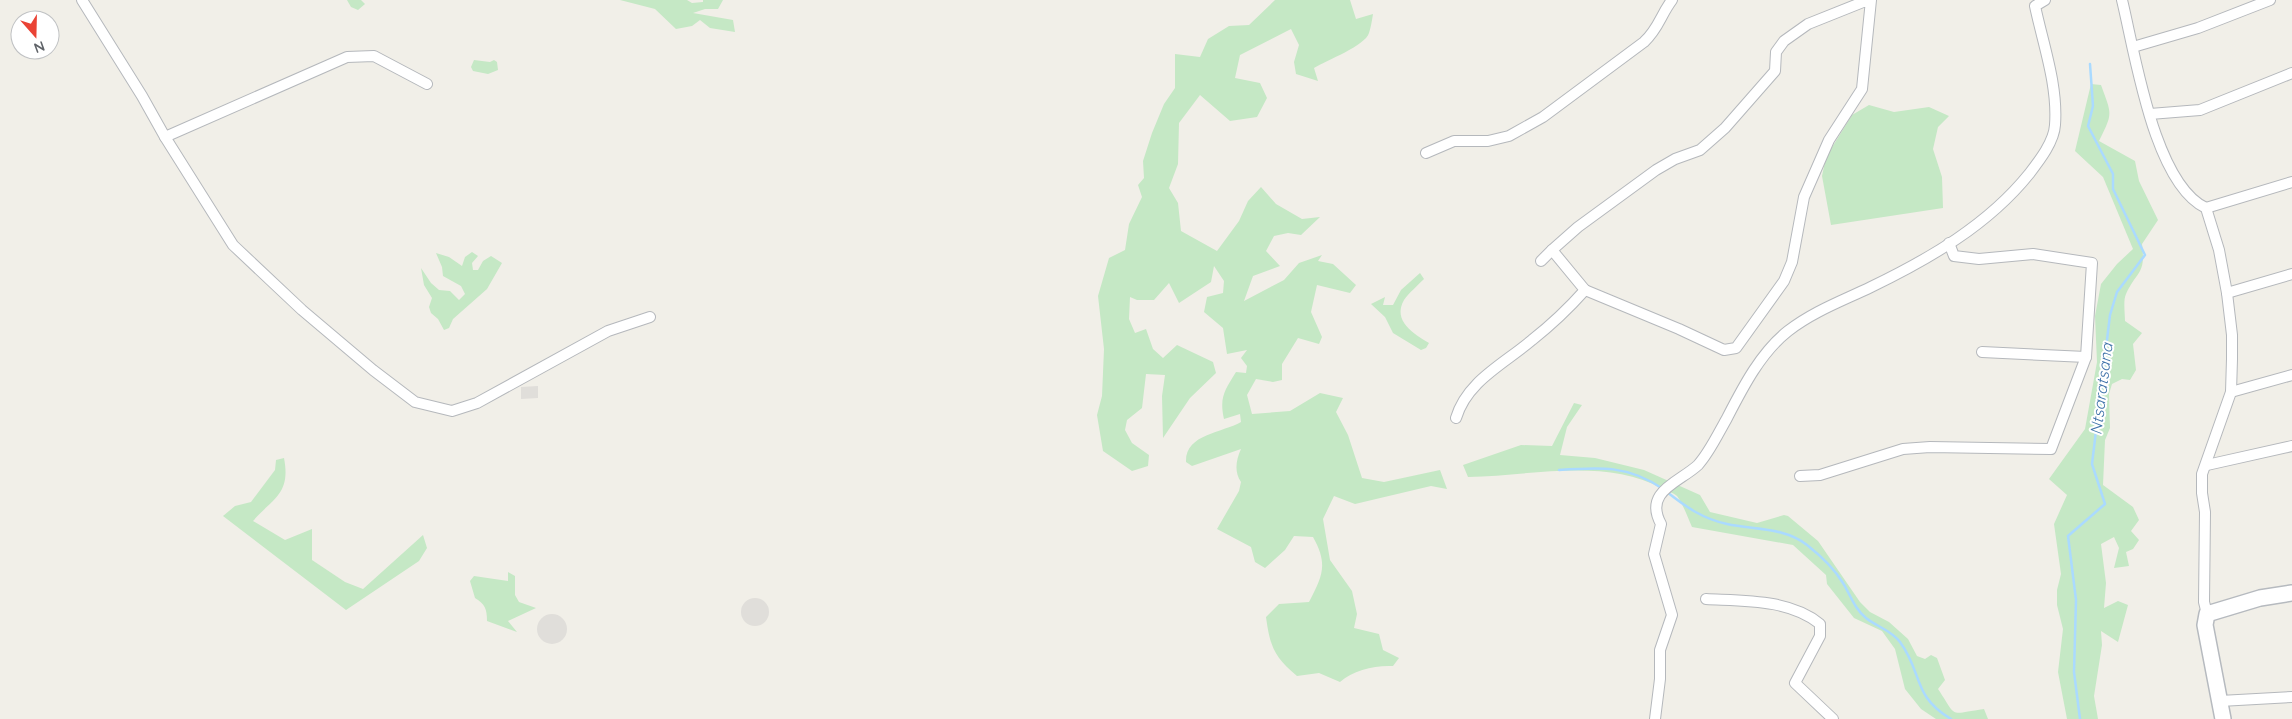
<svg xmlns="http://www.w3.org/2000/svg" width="2292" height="719" viewBox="0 0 2292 719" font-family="Quicksand,sans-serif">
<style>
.industrial{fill:#e0deda}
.green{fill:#c5e8c5}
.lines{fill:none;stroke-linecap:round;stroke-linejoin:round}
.stream{stroke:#aadaff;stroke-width:2.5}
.street-casing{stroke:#b5b8bc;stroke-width:12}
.secondary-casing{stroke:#b6babf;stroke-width:18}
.street{stroke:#fff;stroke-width:10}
.secondary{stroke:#fff;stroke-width:15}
.labels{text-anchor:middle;stroke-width:4;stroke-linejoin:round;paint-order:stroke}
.water-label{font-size:16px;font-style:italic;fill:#4174aa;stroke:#fff}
</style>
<rect width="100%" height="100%" fill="#f1efe8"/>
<!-- industrial -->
<g class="industrial">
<polygon points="538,386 538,398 521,399 521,387"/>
<circle cx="755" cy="612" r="14"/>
<circle cx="552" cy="629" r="15"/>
</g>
<!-- green -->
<g class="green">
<polygon points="347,0 361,0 365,4 358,10 351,7"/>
<polygon points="620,0 687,0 692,3 703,2 703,0 723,0 718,9 705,9 693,13 733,20 735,32 710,28 700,20 692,26 676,29 655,9"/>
<path d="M 1275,0 L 1350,0 L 1356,19 L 1373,14 C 1372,20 1371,27 1369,33 C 1365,46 1327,60 1314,68 L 1318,81 L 1296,74 L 1294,62 L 1299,45 L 1291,29 L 1240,55 L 1235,78 L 1260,83 L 1267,98 L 1257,117 L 1230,121 L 1200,95 L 1179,123 L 1178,164 L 1169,188 L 1178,203 L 1181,231 L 1217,251 L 1239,221 L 1248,201 L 1261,187 L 1276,204 L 1302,219 L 1320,217 L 1301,235 L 1288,233 L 1274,236 L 1266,251 L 1280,266 L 1253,276 L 1244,301 L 1284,280 L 1299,263 L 1322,255 L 1318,261 L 1333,264 L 1356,285 L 1350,293 L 1317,285 L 1311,312 L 1322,337 L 1319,344 L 1298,338 L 1282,364 L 1282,380 L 1273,382 L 1256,379 L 1247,395 L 1252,414 L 1290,411 L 1320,393 L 1343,398 L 1336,412 L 1348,435 L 1362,478 L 1384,482 L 1440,470 L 1447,489 L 1431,486 L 1355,504 L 1334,496 L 1323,519 L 1330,560 L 1352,591 L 1357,614 L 1354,628 L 1379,634 L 1383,650 L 1399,658 L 1393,666 C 1375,665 1353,670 1340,682 L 1319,673 L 1297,676 C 1274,657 1270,646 1266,617 L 1279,604 L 1309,602 C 1323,575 1328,564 1313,537 L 1294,536 L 1285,550 L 1265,568 L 1255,562 L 1251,547 L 1217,529 L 1239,491 L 1241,482 C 1234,472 1236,460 1241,449 L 1192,466 L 1186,462 C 1185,434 1222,433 1241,422 L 1240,414 L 1224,419 C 1219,397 1225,390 1236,372 L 1246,373 L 1247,366 L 1241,358 L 1247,350 L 1227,354 L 1223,328 L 1204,312 L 1207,297 L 1223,293 L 1224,281 L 1214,266 L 1211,282 L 1179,303 L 1169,283 L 1154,300 L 1137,300 L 1130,297 L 1129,319 L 1135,333 L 1146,329 L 1153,349 L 1163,358 L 1177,345 L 1213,362 L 1216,373 L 1190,398 L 1163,438 L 1162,396 L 1165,375 L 1146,374 L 1142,408 L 1127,420 L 1125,430 L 1132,443 L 1149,455 L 1148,466 L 1132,471 L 1103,451 L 1097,415 L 1102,396 L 1104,349 L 1098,296 L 1109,258 L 1125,250 L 1129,224 L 1142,197 L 1138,185 L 1144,178 L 1143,161 L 1152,133 L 1164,104 L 1175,88 L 1175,54 L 1200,57 L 1208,39 L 1229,26 L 1249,25 Z"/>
<polygon points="474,60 490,62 494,60 497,62 498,70 488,74 473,71 471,67"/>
<path d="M 2091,84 L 2101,85 C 2112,115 2113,113 2099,141 L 2135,161 L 2139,181 L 2158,220 L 2142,244 C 2146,275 2137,270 2126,294 C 2123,300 2125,314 2125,321 L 2142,333 L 2133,344 L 2136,370 L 2130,380 L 2122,379 L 2112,384 L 2109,394 L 2110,428 L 2105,440 L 2103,485 L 2133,507 L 2139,520 L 2131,531 L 2139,540 L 2133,549 L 2126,552 L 2129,566 L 2114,568 L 2119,548 L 2114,537 L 2101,544 L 2106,583 L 2104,608 L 2118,601 L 2128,605 L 2118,642 L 2101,631 L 2102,645 L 2094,696 L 2098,719 L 2067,719 L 2058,672 L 2063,629 L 2057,605 L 2057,590 L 2061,574 L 2054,524 L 2067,495 L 2049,479 L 2085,429 L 2097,362 L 2095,316 L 2101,284 L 2117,264 L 2133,249 L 2103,177 L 2075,151 Z"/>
<polygon points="1869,105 1894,112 1929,107 1949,116 1938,127 1933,149 1942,177 1943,208 1831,225 1822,176 1826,157 1852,115"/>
<polygon points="472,252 478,256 472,263 473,270 478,270 483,261 491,256 502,263 487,289 453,319 449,328 444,330 438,319 431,313 429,307 432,298 424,285 421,268 431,283 439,290 450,291 459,300 465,294 461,286 443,276 442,267 436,253 449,257 462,266 465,257"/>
<path d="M 1420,273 L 1424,279 C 1418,285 1409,293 1404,300 C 1392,321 1414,334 1429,343 L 1426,348 L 1421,350 L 1393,333 L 1385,317 L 1371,304 L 1385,297 L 1383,305 L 1393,305 L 1401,290 Z"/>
<path d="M 1574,403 L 1582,405 L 1567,427 L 1560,455 L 1595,458 L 1644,470 L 1700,495 L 1710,512 L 1757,523 L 1784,515 L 1788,516 L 1818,541 L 1860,602 L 1870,612 L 1889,622 L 1908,639 L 1917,656 L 1925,659 L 1931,655 L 1937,658 L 1945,680 L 1938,689 C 1958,719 1948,714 1984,709 L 1988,719 L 1936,719 L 1921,709 L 1905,689 L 1895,649 L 1882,631 L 1854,618 L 1827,584 L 1826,575 L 1793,545 L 1692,527 C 1688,518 1683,504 1677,496 C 1674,493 1667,491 1663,489 C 1605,457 1531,476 1468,477 L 1463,465 L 1521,445 L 1552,446 Z"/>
<path d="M 284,458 C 291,494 273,498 253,521 L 285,540 L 312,529 L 312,560 L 345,582 L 363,589 L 423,535 L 427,548 L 419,561 L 346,610 L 223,516 L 235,506 L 251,502 L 275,470 L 276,460 Z"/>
<path d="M 508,572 L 515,576 L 515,595 L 519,602 L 536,608 L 508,621 L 517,632 L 487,621 C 487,609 485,604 475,598 L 470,581 L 474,576 L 508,581 Z"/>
</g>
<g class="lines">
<!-- stream -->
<g class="stream">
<path d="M 1559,470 C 1600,467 1628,465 1663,489"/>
<path d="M 1667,492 C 1686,507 1703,519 1727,524 C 1754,530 1784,527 1807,545 C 1821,556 1834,568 1843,583 C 1851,596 1854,608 1866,618 C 1877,627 1891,630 1900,642 C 1923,673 1912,696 1951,719"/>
<polyline points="2080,719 2074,672 2076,600 2068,536 2105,504 2092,464 2110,315 2117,292 2145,255 2113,189 2113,174 2088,126 2093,106 2090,64"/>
</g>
<!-- street casing -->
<g class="street-casing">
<g id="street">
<polyline points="82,0 142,96 165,137 233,245 302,310 373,370 415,402 452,411 477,403 608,331 650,317"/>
<path d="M 2122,0 C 2135,53 2154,184 2206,208 L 2219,250 L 2227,293 L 2232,335 L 2232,359 L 2231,392 L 2202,474 L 2202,493 L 2205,512 L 2204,602 L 2207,614"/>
<polyline points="2133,47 2198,28 2270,0"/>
<polyline points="2150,114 2200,110 2292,73"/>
<polyline points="165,137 347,57 374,56 427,84"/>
<path d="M 1426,153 L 1454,141 L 1488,141 L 1509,136 L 1543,117 L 1644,42 C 1659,28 1660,16 1672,0"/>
<polyline points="2206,208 2292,182"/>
<polyline points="1541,261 1552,250"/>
<polyline points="1585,290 1679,329 1724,350 1736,348 1784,281 1792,262 1804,197 1829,140 1862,89 1871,0"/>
<polyline points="2227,293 2292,274"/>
<polyline points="1982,352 2086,357"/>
<polyline points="2231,392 2292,375"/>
<path d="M 1456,418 C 1467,381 1504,364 1532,340 C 1551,325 1569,308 1585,290 L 1552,250 L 1578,227 L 1656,170 L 1675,159 L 1700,150 L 1725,128 L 1775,71 L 1776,52 L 1784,41 L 1808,24 L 1863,2 L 1870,2"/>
<polyline points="2207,465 2292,446"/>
<polyline points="1800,476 1820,475 1903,449 1930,447 2051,449 2086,357 2092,263 2033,254 1979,259 1954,256 1949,243"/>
<path d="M 1706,599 C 1743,601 1790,599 1820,624 L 1820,636 L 1795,683 L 1833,719"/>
<polyline points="2220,701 2292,697"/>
<path d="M 1655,719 L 1660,679 L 1660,650 L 1672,615 L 1654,554 L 1661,524 C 1643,491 1680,482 1698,465 C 1709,453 1718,434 1726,420 C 1742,389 1760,353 1788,331 C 1814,311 1842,301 1871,287 C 1929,259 1988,225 2029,174 C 2039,161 2054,142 2055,125 C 2058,85 2043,44 2035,6 L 2045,0"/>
</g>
</g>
<!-- secondary casing -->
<g class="secondary-casing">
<polyline id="secondary" points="2223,719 2205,625 2207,614 2260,598 2292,593"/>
</g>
<!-- street -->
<use href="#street" class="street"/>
<!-- secondary -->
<use href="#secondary" class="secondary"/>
</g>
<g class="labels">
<!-- water labels -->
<g class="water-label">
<text transform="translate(2101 389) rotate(-83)" y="6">Ntsaratsana</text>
</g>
</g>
<!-- north arrow -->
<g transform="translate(35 35) rotate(160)"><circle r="24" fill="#ffffff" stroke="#bfc1c3"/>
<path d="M0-4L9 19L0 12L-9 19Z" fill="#ea4335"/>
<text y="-8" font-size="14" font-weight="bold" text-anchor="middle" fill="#5f6368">N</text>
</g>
</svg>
